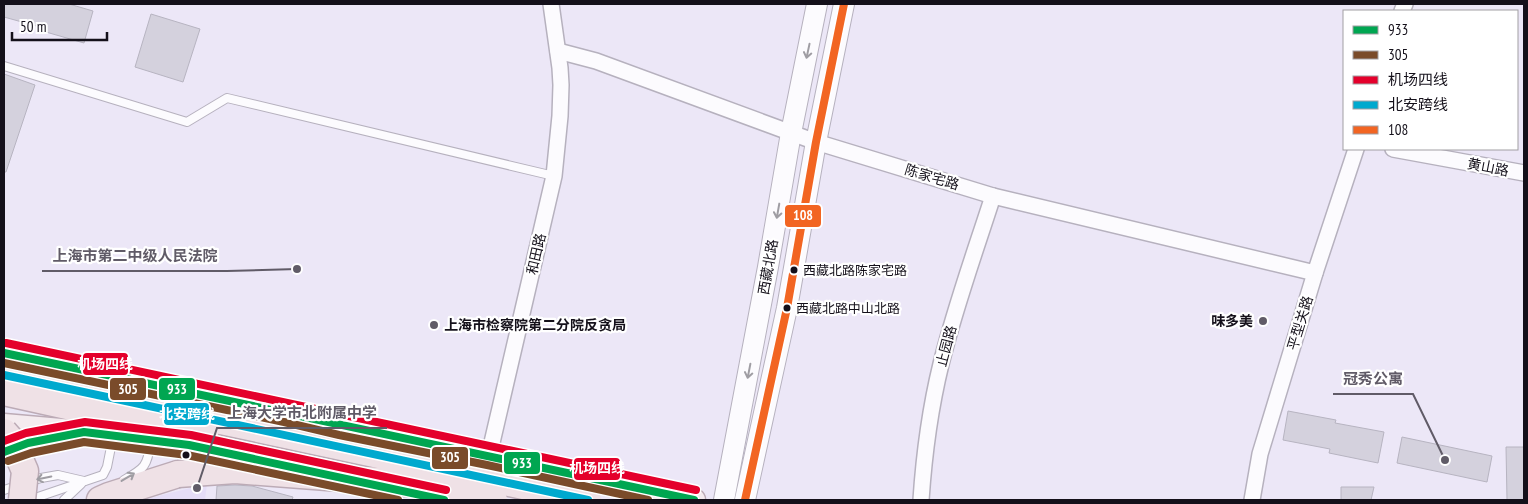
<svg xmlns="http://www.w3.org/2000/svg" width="1528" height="504" viewBox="0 0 1528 504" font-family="'PT Sans Narrow','Noto Sans SC',sans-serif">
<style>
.built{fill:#e5ddf7}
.building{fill:#d4d1dd;stroke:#b7b4c1}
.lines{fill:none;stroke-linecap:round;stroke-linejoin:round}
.lane-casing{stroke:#b6b1be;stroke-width:10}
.street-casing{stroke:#b6b1be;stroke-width:18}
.secondary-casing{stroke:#b6b1be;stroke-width:22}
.primary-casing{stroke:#bcabb6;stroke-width:25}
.highway-casing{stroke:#bcabb6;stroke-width:29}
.lane{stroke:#fcfbfe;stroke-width:8}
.street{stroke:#fcfbfe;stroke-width:15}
.secondary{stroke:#fcfbfe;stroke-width:20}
.primary{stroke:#f4ebef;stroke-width:22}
.highway{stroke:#efe1e6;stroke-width:26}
.highway-bridge-casing{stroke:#bcabb6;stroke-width:29;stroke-linecap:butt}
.highway-bridge{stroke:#efe1e6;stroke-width:26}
.bus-1-casing{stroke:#fff;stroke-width:11}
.bus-2-casing{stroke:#fff;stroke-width:11}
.bus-3-casing{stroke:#fff;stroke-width:11}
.bus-4-casing{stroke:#fff;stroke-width:11}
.bus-5-casing{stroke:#fff;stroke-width:11}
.bus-1{stroke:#00a651;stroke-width:8}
.bus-2{stroke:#7a4b2a;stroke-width:8}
.bus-3{stroke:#e4002b;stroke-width:8}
.bus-4{stroke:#00a9ce;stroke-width:8}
.bus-5{stroke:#f26522;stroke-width:8}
.oneway{stroke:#9f9da3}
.bus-dot{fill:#14101a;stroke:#fff;stroke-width:2}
.poi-dot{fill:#605b67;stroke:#fff;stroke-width:2}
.labels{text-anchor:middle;stroke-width:4.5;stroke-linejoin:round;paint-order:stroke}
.bus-label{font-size:13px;fill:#14101a;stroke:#fff;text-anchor:start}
.street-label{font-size:14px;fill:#14101a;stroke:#fff}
.poi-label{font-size:14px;font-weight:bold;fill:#14101a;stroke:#fff;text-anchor:end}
.leader{fill:none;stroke:#605b67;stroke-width:2}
.callout-dot{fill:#605b67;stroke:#fff;stroke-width:2}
.callout-label{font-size:15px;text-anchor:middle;font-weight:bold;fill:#605b67;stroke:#fff;stroke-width:4.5;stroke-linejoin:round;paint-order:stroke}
.line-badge{stroke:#fff;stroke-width:2}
.badge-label{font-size:14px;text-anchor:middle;font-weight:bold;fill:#fff}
</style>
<rect width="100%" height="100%" fill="#ece7f7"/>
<!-- built -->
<polygon class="built" points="207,484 205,500 144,500 170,493"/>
<!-- building -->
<g class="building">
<polygon points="4,4 69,4 93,11 84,43 39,30 40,27 4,17"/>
<polygon points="151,14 200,29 183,82 135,67"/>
<polygon points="4,74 35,85 6,172 4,172"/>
<polygon points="1288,411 1336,420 1335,423 1384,432 1378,463 1329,453 1330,449 1283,440"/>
<polygon points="1402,437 1492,456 1487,482 1397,463"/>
<polygon points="1506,447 1524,447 1524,500 1507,500"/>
<polygon points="235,485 252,486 293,497 292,500 216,500 217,486"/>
<polygon points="1341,487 1374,487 1371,500 1341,500"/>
</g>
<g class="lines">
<!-- lane casing -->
<g class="lane-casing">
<g id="lane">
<polyline points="4,66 187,122 227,98 554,176"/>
<path d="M 124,480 C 143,469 148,467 150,443"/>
<polyline points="4,490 41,478 58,475 84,481"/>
<polyline points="29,500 103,475 107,467 113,437"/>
<polyline points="64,500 81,484"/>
</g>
</g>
<!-- street casing -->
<g class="street-casing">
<g id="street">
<polyline points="1402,11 1405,4"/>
<polyline points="558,51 596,61 816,142 993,196 1315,273"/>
<polyline points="1393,149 1524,173"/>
<polyline points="487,464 554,176 560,116 561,85 560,68 551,4"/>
<path d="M 921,500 C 924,455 930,409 941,364 C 955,307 975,252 993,196"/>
<polyline points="1252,500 1260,454 1315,273 1356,149"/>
</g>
</g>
<!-- secondary casing -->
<g class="secondary-casing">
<g id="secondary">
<polyline points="724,500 768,267 791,133 817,4"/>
<polyline points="745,500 787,308 816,142 844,4"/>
</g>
</g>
<!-- primary casing -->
<g class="primary-casing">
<g id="primary">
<polyline points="4,353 286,412 341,425 489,455 694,500"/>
<polyline points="4,425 84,432 189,445 204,448"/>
</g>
</g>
<!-- highway casing -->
<g class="highway-casing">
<g id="highway">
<polyline points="4,365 221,421"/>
<polyline points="4,392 364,472"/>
<polyline points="100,500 109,496 178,474"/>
</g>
</g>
<!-- lane -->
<use href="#lane" class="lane"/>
<!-- street -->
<use href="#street" class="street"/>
<!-- secondary -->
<use href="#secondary" class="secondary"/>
<!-- primary -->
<use href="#primary" class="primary"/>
<!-- highway -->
<use href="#highway" class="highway"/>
<!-- highway-bridge casing -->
<g class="highway-bridge-casing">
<g id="highway-bridge">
<polyline points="221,421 588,500"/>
<polyline points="4,432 12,441 25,471 22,500"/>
<polyline points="178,474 235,470 419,484 494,500"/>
</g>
</g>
<!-- highway-bridge -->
<use href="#highway-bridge" class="highway-bridge"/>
<!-- bus-1 casing -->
<g class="bus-1-casing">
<g id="bus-1">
<path d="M 4,353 C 234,401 464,450 694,500"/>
<polyline points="4,452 28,443 84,432 189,445 444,500"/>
</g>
</g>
<!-- bus-2 casing -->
<g class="bus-2-casing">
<g id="bus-2">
<polyline points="4,363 284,422 339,435 487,465 648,500"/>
<polyline points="8,461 31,453 84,442 187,455 398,500"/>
</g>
</g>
<!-- bus-3 casing -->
<g class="bus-3-casing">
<g id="bus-3">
<path d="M 6,343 C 236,391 466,440 696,490"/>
<polyline points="4,441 26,433 85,422 191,435 446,490"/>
</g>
</g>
<!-- bus-4 casing -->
<g class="bus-4-casing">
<polyline id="bus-4" points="4,375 588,500"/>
</g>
<!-- bus-5 casing -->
<g class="bus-5-casing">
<polyline id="bus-5" points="745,500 787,308 816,142 844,4"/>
</g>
<!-- bus-1 -->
<use href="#bus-1" class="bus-1"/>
<!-- bus-2 -->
<use href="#bus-2" class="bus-2"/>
<!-- bus-3 -->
<use href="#bus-3" class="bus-3"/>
<!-- bus-4 -->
<use href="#bus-4" class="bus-4"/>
<!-- bus-5 -->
<use href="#bus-5" class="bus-5"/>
</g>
<!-- one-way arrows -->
<defs><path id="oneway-shaft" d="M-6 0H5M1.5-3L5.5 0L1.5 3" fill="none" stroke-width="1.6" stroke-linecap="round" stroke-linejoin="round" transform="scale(1.25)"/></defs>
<g class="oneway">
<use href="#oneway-shaft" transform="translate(808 51) rotate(102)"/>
<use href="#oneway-shaft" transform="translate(778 211) rotate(100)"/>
<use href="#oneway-shaft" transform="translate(749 371) rotate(101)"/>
<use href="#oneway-shaft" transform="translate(128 477) rotate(-31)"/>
<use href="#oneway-shaft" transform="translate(44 478) rotate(168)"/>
</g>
<!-- markers -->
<g class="bus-dot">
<circle cx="794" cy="270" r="4.5"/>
<circle cx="787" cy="308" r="4.5"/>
<circle cx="186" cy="455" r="4.5"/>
</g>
<g class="poi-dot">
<circle cx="1263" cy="321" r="5"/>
<circle cx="434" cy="325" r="5"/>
</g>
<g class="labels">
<!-- bus labels -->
<g class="bus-label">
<text x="803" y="275">西藏北路陈家宅路</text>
<text x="796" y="313">西藏北路中山北路</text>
</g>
<!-- street labels -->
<g class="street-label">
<text transform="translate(1488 167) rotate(11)" y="5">黄山路</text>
<text transform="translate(932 177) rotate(17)" y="5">陈家宅路</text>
<text transform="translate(536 254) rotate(-77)" y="5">和田路</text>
<text transform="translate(768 267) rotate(-80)" y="5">西藏北路</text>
<text transform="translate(1300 323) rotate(-73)" y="5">平型关路</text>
<text transform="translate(946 346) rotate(-75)" y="5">止园路</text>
</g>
<!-- poi labels -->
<g class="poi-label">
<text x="1253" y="326">味多美</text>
<text x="444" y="330" text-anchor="start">上海市检察院第二分院反贪局</text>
</g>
</g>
<!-- callouts -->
<path class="leader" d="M297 269L227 271H42M1445 460L1413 394H1333M197 488L217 428H387"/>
<g class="callout-dot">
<circle cx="297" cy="269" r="5"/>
<circle cx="1445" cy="460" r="5"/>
<circle cx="197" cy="488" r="5"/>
</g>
<g class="callout-label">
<text x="135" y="261">上海市第二中级人民法院</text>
<text x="1373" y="384">冠秀公寓</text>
<text x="302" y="418">上海大学市北附属中学</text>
</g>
<g class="line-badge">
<rect x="784" y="204" width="38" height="24" rx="5" fill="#f26522"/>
<rect x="82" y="352" width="47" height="24" rx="5" fill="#e4002b"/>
<rect x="109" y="377" width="38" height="24" rx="5" fill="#7a4b2a"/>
<rect x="158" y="377" width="38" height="24" rx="5" fill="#00a651"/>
<rect x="163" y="402" width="47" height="24" rx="5" fill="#00a9ce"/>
<rect x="431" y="446" width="38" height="24" rx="5" fill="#7a4b2a"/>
<rect x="503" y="451" width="38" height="24" rx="5" fill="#00a651"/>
<rect x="573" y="457" width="48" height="24" rx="5" fill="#e4002b"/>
</g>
<g class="badge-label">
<text x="803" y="220">108</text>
<text x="105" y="369">机场四线</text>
<text x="128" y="394">305</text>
<text x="177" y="394">933</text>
<text x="187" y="419">北安跨线</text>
<text x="450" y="462">305</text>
<text x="522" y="468">933</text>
<text x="597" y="473">机场四线</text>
</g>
<!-- border -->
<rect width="1528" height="504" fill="none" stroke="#14101a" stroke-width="10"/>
<!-- legend -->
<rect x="1343" y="10" width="175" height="140" fill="#ffffff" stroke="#a19fa3"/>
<rect x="1353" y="26" width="25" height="8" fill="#00a651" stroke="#a19fa3"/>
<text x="1388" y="35" font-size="15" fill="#14101a">933</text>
<rect x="1353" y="51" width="25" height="8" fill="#7a4b2a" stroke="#a19fa3"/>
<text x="1388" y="60" font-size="15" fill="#14101a">305</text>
<rect x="1353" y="76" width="25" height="8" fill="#e4002b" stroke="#a19fa3"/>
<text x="1388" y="85" font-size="15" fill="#14101a">机场四线</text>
<rect x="1353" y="101" width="25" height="8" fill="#00a9ce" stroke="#a19fa3"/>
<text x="1388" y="110" font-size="15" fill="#14101a">北安跨线</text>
<rect x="1353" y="126" width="25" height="8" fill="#f26522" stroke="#a19fa3"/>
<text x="1388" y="135" font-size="15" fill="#14101a">108</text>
<!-- scale -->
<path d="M12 32v8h95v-8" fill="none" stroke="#14101a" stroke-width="2.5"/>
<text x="20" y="32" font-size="15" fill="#14101a" stroke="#ffffff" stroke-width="4" paint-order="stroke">50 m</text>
</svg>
